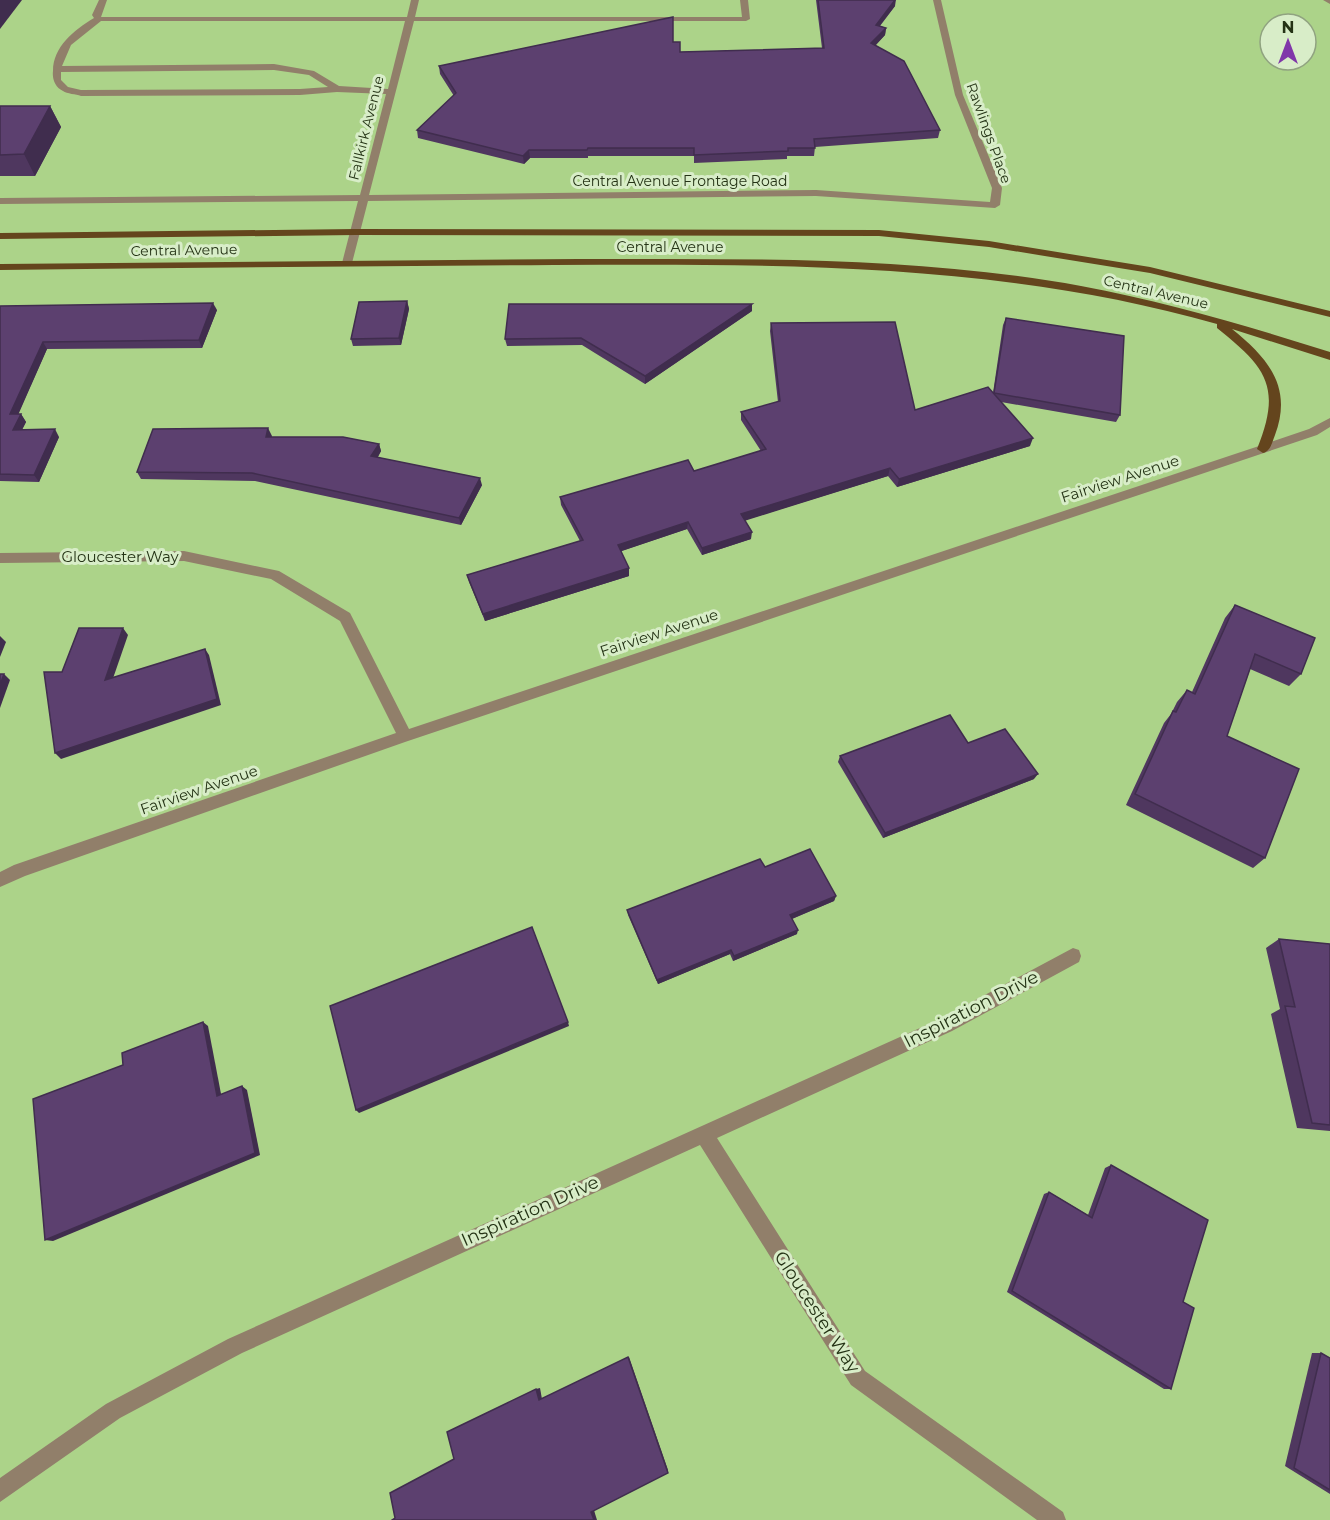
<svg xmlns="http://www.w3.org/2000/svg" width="1330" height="1520" viewBox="0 0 1330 1520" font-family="Montserrat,sans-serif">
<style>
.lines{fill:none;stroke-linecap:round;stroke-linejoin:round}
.minor{fill:#917f6a;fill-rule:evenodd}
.major{fill:#64451d;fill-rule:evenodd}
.wall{fill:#4f375f}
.shaded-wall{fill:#402d4e}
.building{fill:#5c406f;stroke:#402d4e;stroke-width:1.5}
.labels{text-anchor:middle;stroke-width:6;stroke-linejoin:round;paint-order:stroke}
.far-street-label{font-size:14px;fill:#243315;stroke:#d8edc8}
.street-label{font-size:15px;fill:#243315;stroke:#d8edc8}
.near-street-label{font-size:18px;fill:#243315;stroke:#d8edc8}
</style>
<rect width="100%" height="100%" fill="#acd389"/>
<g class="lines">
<!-- minor -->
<g class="minor">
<path d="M 99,0 L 107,0 L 101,17 L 407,17 L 411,0 L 419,0 L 415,17 L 742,17 L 740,0 L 748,0 L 750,19 L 746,21 L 414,21 L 369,195 L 816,190 L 990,202 L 992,188 L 955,95 L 933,0 L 941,0 L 963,95 L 1002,188 L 1000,205 L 995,208 L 816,196 L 368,201 L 352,263 L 347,266 L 342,263 L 358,201 L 0,204 L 0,198 L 360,195 L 386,94 L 337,92 L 300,95 L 81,96 C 76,94 67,94 63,91 C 55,87 52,79 53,71 C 53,47 74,30 94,18 L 92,15 ZM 101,21 L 405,21 L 388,89 L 339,86 L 314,71 L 274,64 L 62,66 L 71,45 ZM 274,70 L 309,75 L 328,87 L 300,89 L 81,90 L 68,87 L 61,80 L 61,72 Z"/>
<polygon points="1323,0 1330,0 1330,4"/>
<polygon points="1330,418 1330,427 1317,435 405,742 25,876 0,887 0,872 14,865 396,733 340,621 271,579 184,561 0,563 0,553 184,551 279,571 350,613 409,729 1259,446 1309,429"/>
<polygon points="1073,948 1079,950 1081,956 1079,962 952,1031 717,1138 865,1371 1063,1512 1066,1520 1037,1520 851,1385 700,1145 242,1353 120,1418 0,1502 0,1478 106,1404 228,1339 940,1019"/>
</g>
<!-- major -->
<g class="major">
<polygon points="356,229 879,230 989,241 1150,267 1330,311 1330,317 1150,273 989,247 879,236 356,235 0,239 0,233"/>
<path d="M 579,259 C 746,259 916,256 1081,286 C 1166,302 1248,326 1330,352 L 1330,360 L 1232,329 C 1268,358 1293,387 1275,435 C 1272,442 1271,451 1263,453 L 1257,449 C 1282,387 1267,368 1217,328 L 1217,324 C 1001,262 775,264 553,265 C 368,266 184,268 0,270 L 0,264 Z"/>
</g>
</g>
<!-- wall -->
<g class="wall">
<polygon points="816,0 896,0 895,6 880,26 886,28 885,35 875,46 940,130 938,138 815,147 814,156 787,156 787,159 694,163 694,156 588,156 588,158 530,158 524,164 418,138 417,130 454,96 440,74 439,66 673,42 680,52 822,48"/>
<polygon points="0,106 50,106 61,127 35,176 0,176"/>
<polygon points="407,301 409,309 401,345 353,346 351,339"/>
<polygon points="0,306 217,310 202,348 47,349 18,414 21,414 26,422 22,430 59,437 39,482 0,481"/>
<polygon points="752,311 645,384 582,345 507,346 505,339"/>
<polygon points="1006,318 1120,415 1116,422 1001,402 1030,446 897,487 888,476 745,520 751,539 702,555 687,529 621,551 629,576 485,621 469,582 467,575 580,541 561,505 560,497 694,471 761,451 741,420 741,412 778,402 770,331 771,323 915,410 993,393 1003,325"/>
<polygon points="272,436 271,437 379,444 381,451 378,457 482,485 461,525 255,481 141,479 137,472"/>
<polygon points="1235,605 1301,674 1289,686 1250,669 1227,736 1265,858 1253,868 1126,805 1164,723 1171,714 1177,702 1187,690 1192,692 1225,618"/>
<polygon points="968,743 1034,779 883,838 838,762 840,756"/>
<polygon points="765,867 836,896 834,901 792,919 797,934 733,961 730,954 658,984 628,915 627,910"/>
<polygon points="1279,939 1330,944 1330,1131 1297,1128 1271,1014 1280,1009 1266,948"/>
<polygon points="1111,1165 1183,1302 1171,1389 1164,1389 1007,1292 1044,1194 1049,1192 1088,1215 1105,1168"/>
<polygon points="1312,1353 1321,1353 1330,1358 1330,1494 1285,1466"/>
</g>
<!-- shaded-wall -->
<g class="shaded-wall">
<polygon points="0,0 22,0 0,29"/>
<polygon points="895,0 895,6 874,33 876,25"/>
<polygon points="886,28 885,35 870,51 871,43"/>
<polygon points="50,106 61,127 35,176 24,154"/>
<polygon points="529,150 530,158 524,164 523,156"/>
<polygon points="407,301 409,309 401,345 399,338"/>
<polygon points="213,303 217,310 202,348 199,340"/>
<polygon points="752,304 752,311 645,384 645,376"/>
<polygon points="43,342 47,349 15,422 10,414"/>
<polygon points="21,414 26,422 18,437 13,430"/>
<polygon points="268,428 272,436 269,444 266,437"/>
<polygon points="55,429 59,437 39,482 34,475"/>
<polygon points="1033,438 1030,446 897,487 899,479"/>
<polygon points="379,444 381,451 374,463 371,456"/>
<polygon points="890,468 888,476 741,522 741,514"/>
<polygon points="480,478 482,485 461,525 459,518"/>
<polygon points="688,522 687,529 619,552 618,545"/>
<polygon points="752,532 751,539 702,555 702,548"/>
<polygon points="629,568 629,576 485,621 483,614"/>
<polygon points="123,628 128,635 110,687 105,680"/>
<polygon points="0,636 6,642 0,657"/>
<polygon points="205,649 209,655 221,705 61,759 55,753"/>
<polygon points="4,674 10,680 0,708 0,685"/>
<polygon points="1038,774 1034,779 883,838 885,833"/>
<polygon points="836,896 834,901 789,920 790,915"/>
<polygon points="798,930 797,934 733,961 734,956"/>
<polygon points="731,950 730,954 658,984 657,980"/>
<polygon points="203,1022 208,1026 222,1099 217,1096"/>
<polygon points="568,1022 569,1026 359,1113 356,1110"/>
<polygon points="242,1086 247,1090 260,1155 53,1241 45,1240"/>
<polygon points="628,1357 629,1357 668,1470 668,1473"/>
<polygon points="540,1388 542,1399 539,1400 536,1389"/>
<polygon points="593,1507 597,1520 594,1520 591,1512"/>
</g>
<!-- building -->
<g class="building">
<polygon points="818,0 895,0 876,25 886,28 871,43 904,61 940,130 814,139 815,148 788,148 788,151 694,155 694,148 588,148 587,150 529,150 523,156 417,130 456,93 439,66 673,17 673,42 680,42 680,52 824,48"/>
<polygon points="0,106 50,106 24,154 0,155"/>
<polygon points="407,301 399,338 351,339 359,302"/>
<polygon points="213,303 199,340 43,342 10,414 21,414 13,430 55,429 34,475 0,474 0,306"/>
<polygon points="509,304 752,304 645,376 581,338 505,339"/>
<polygon points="1006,318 1124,336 1120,415 994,393"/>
<polygon points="895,322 915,410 988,387 1033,438 899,479 890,468 741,514 752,532 702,548 688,522 618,545 629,568 483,614 467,575 583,540 560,497 688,460 694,471 766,449 741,412 780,401 771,323"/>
<polygon points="268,428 266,437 343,437 379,444 371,456 480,478 459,518 252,473 137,472 153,429"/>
<polygon points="1235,605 1315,638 1301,674 1255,654 1227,736 1299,769 1265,858 1135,794 1173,711 1176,712 1187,690 1195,694"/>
<polygon points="79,628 123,628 105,680 205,649 217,699 55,753 44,672 62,672"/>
<polygon points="0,674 4,674 0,685"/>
<polygon points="950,715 968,743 1005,729 1038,774 885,833 840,756"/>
<polygon points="810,849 836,896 790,915 798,930 734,956 731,950 657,980 627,910 760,859 765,867"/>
<polygon points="532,927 568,1022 356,1110 330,1006"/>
<polygon points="1279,939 1330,944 1330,1125 1312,1123 1285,1006 1295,1007"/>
<polygon points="203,1022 217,1096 242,1086 255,1153 45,1240 33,1099 123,1065 122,1053"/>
<polygon points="1111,1165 1208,1220 1183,1302 1194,1308 1171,1389 1012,1291 1049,1192 1092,1218"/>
<polygon points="1321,1353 1330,1358 1330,1490 1294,1468"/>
<polygon points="628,1357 668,1473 591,1512 594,1520 392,1520 395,1518 390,1493 454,1459 447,1432 536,1389 539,1400"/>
</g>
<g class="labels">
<!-- far-street labels -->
<g class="far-street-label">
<text transform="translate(366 128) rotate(-76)" y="5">Fallkirk Avenue</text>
<text transform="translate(989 133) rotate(70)" y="5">Rawlings Place</text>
<text x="680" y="186">Central Avenue Frontage Road</text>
<text x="670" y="252">Central Avenue</text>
<text transform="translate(184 250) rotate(-1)" y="5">Central Avenue</text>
<text transform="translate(1156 292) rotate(13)" y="5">Central Avenue</text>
</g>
<!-- street labels -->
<g class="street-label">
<text transform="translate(1120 479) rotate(-18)" y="5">Fairview Avenue</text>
<text x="120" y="562">Gloucester Way</text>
<text transform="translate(659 633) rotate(-18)" y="5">Fairview Avenue</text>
<text transform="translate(199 790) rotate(-19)" y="5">Fairview Avenue</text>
</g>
<!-- near-street labels -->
<g class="near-street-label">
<text transform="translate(971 1009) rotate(-27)" y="6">Inspiration Drive</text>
<text transform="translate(530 1211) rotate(-24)" y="6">Inspiration Drive</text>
<text transform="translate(817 1312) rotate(57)" y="6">Gloucester Way</text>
</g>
</g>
<!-- north arrow -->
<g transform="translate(1288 42)"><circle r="28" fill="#d8edc8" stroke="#90a380" stroke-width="1.5"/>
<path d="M0-4.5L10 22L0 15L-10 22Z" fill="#8037a9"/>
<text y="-9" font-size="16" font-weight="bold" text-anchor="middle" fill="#243315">N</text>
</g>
</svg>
